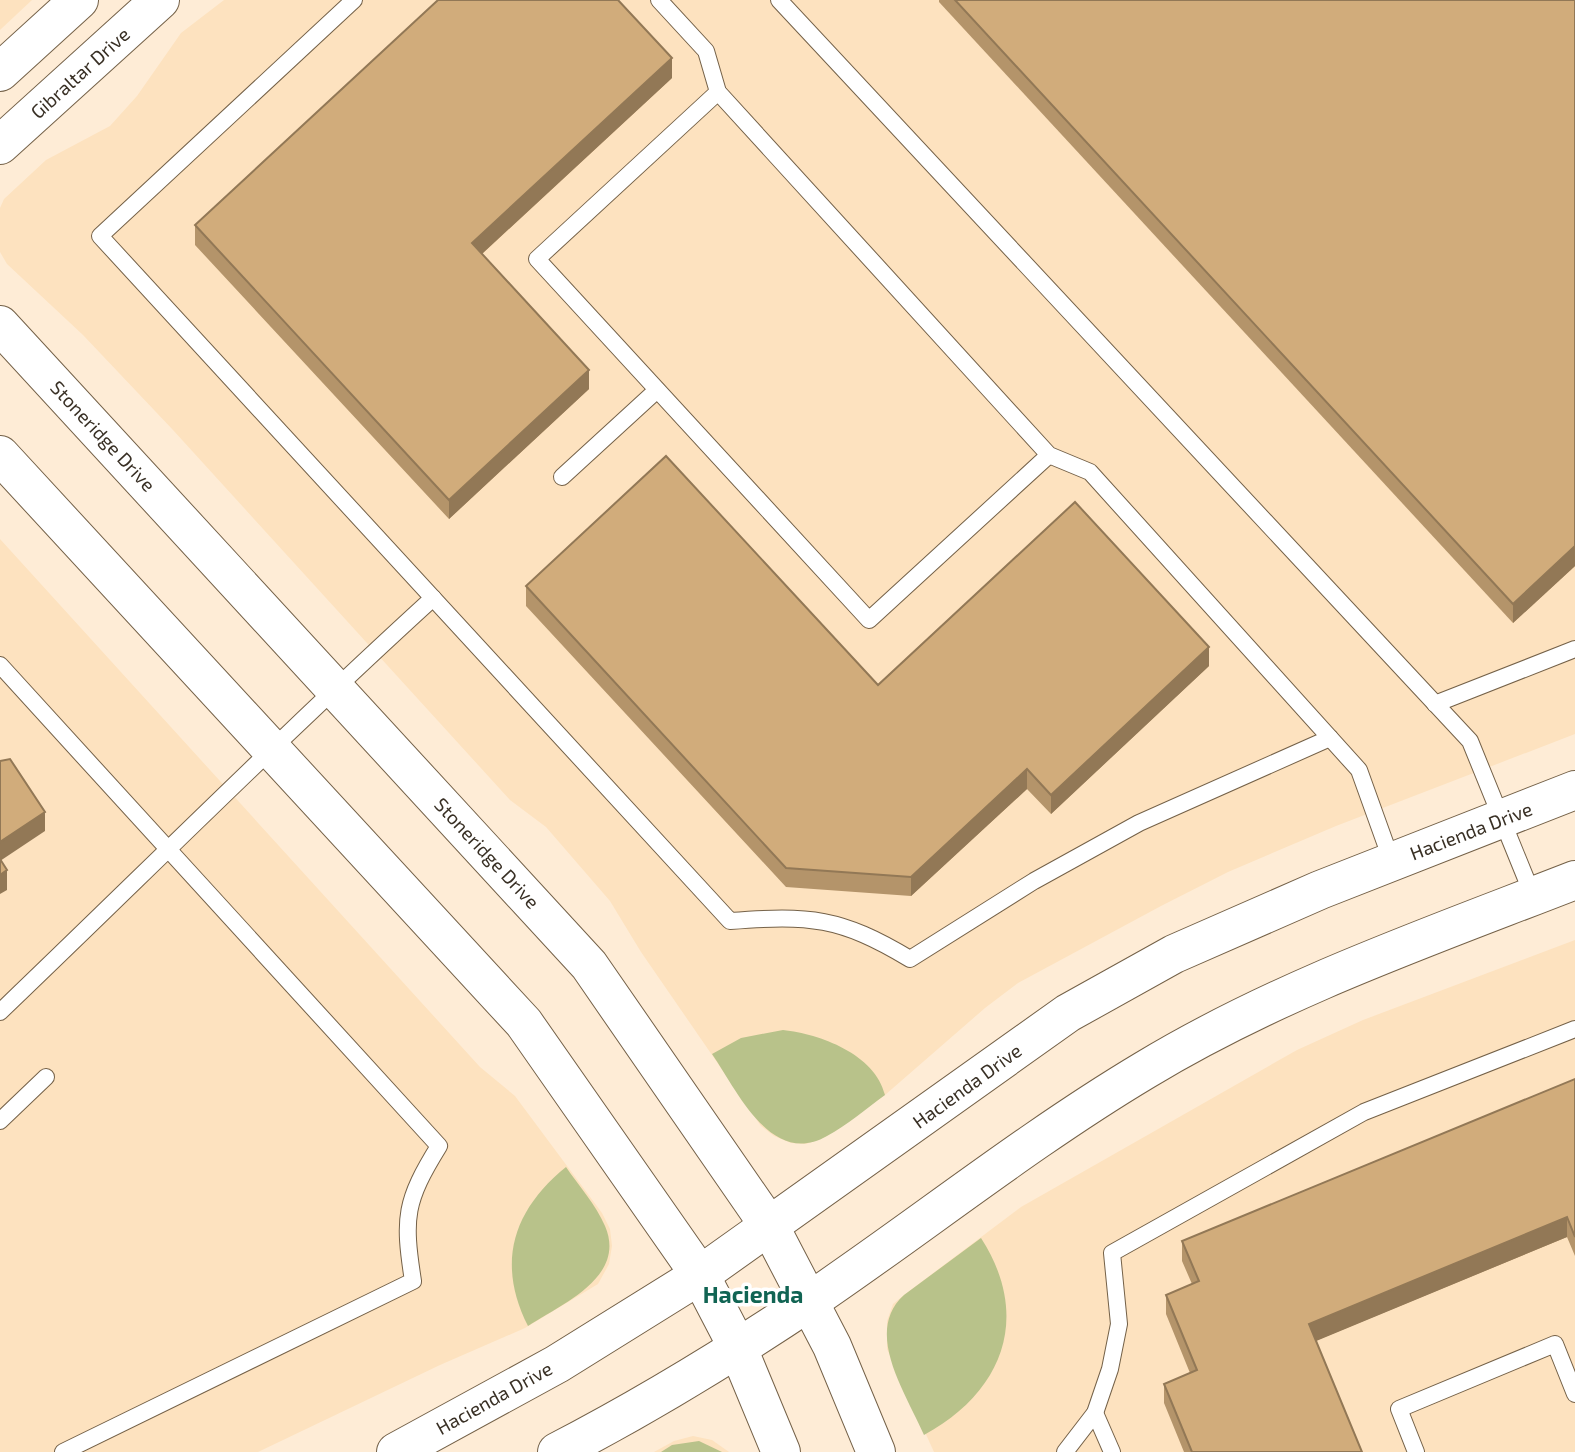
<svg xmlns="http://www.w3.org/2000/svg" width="1575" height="1452" viewBox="0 0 1575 1452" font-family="'Exo 2',sans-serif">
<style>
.built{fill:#fde2bf}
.green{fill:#b8c28a}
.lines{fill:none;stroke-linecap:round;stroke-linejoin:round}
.lane-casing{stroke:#746148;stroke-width:18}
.secondary-casing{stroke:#746148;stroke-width:40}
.lane{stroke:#fff;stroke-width:16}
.secondary{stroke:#fff;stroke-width:38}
.wall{fill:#b4946a}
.shaded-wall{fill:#927856}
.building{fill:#d1ac7b;stroke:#927856;stroke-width:2}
.labels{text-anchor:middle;stroke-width:7;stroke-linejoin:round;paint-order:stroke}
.street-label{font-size:19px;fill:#393025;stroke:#fff}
.quarter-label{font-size:23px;font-weight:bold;fill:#116453;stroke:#fff}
</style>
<rect width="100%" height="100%" fill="#feecd6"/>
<!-- built -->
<g class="built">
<polygon points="0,0 32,0 0,30"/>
<polygon points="224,0 1575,0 1575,734 1336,826 1228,872 1161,906 1018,983 985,1008 885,1095 825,1137 806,1144 791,1143 774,1136 761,1126 641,952 610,901 546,827 510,800 173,430 83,335 7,264 0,252 0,208 4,199 46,160 110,126 137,96 181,33"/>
<polygon points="0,539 480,1067 515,1096 602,1213 610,1229 612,1246 609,1264 598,1284 525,1328 440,1365 258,1452 0,1452"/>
<polygon points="1575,940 1575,1452 934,1452 887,1349 887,1321 893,1304 904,1295 1021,1207 1297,1050 1363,1020"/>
<polygon points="693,1436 712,1440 729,1452 654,1452 674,1441"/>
</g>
<!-- green -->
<g class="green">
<path d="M 783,1030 C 820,1034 875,1054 885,1095 C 866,1109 847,1125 827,1136 C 771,1168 737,1090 712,1054 L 741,1038 Z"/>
<path d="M 566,1167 C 579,1186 596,1205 605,1226 C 627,1277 562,1304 528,1326 C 496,1263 513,1210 566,1167 Z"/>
<path d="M 981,1238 C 1032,1317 1003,1392 924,1435 C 906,1393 863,1332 904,1295 Z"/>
<polygon points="699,1441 722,1452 661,1452 672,1445"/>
</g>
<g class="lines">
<!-- lane casing -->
<g class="lane-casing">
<g id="lane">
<path d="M 354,0 L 100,236 L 730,921 C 810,915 840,917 910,959 L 1034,881 L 1139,823 L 1330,738"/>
<polyline points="659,0 706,51 718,92 1049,455 1090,472 1359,770 1392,862"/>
<polyline points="779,0 1470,741 1533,896"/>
<polyline points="718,92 537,259 869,620 1049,455"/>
<polyline points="562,477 657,390"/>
<path d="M 0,665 L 439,1146 C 405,1201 403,1217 413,1281 L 63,1452"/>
<polyline points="1435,704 1575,649"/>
<path d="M 0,1012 C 144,874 285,733 433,598"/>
<polyline points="0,1121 46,1077"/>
<polyline points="1095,1413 1112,1452"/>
<polyline points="1065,1452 1095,1413 1110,1369 1119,1324 1112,1253 1364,1112 1575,1029"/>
<polyline points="1416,1452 1399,1409 1555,1344 1575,1394"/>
</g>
</g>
<!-- secondary casing -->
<g class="secondary-casing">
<g id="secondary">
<polyline points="0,72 79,0"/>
<polyline points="0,145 160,0"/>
<polyline points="0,325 589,965 770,1227 832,1346 876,1452"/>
<polyline points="0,455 524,1023 700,1275 737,1346 781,1452"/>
<polyline points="396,1452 557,1364 700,1275 1068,1013 1174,954 1320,890 1575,790"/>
<path d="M 557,1452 C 644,1407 729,1355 810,1301 C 922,1225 1028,1140 1145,1070 C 1279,989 1429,937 1575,880"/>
</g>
</g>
<!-- lane -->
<use href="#lane" class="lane"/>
<!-- secondary -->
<use href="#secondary" class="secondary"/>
</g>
<!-- wall -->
<g class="wall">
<polygon points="939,0 1575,0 1575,566 1513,623 939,2"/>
<polygon points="672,78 482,254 589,389 449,519 195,245 195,225"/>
<polygon points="526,586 878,685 1209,666 1051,814 1027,789 911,896 786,887 526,606"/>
<polygon points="1575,1079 1575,1256 1567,1237 1315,1341 1362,1452 1184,1452 1164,1403 1164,1384 1190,1373 1166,1314 1166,1295 1192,1284 1182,1261 1182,1241"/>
</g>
<!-- shaded-wall -->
<g class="shaded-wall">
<polygon points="672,58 672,78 472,263 472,243"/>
<polygon points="589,370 589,389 449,519 449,500"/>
<polygon points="1575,546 1575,566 1513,623 1513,604"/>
<polygon points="1209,647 1209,666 1051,814 1051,795"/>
<polygon points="1027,769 1027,789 911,896 911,877"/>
<polygon points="45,812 45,831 0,861 0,842"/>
<polygon points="7,870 7,890 0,894 0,875"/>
<polygon points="1567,1217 1567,1237 1309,1344 1309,1324"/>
</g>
<!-- building -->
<g class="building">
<polygon points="438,0 618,0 672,58 472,243 589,370 449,500 195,225"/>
<polygon points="955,0 1575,0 1575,546 1513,604"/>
<polygon points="666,456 878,685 1075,502 1209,647 1051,795 1027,769 911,877 786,868 526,586"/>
<polygon points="10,759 45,812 0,842 0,761"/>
<polygon points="0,859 7,870 0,875"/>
<polygon points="1575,1079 1575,1237 1567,1217 1309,1324 1362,1452 1192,1452 1164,1384 1197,1370 1166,1295 1199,1281 1182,1241"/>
</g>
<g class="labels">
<!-- street labels -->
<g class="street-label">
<text transform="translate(80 73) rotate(-42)" y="7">Gibraltar Drive</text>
<text transform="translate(103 436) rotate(47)" y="7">Stoneridge Drive</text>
<text transform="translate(1471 831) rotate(-21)" y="7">Hacienda Drive</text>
<text transform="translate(487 853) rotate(47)" y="7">Stoneridge Drive</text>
<text transform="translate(967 1086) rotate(-36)" y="7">Hacienda Drive</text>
<text transform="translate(494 1398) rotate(-29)" y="7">Hacienda Drive</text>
</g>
<!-- quarter labels -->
<g class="quarter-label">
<text x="753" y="1303">Hacienda</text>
</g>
</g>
</svg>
